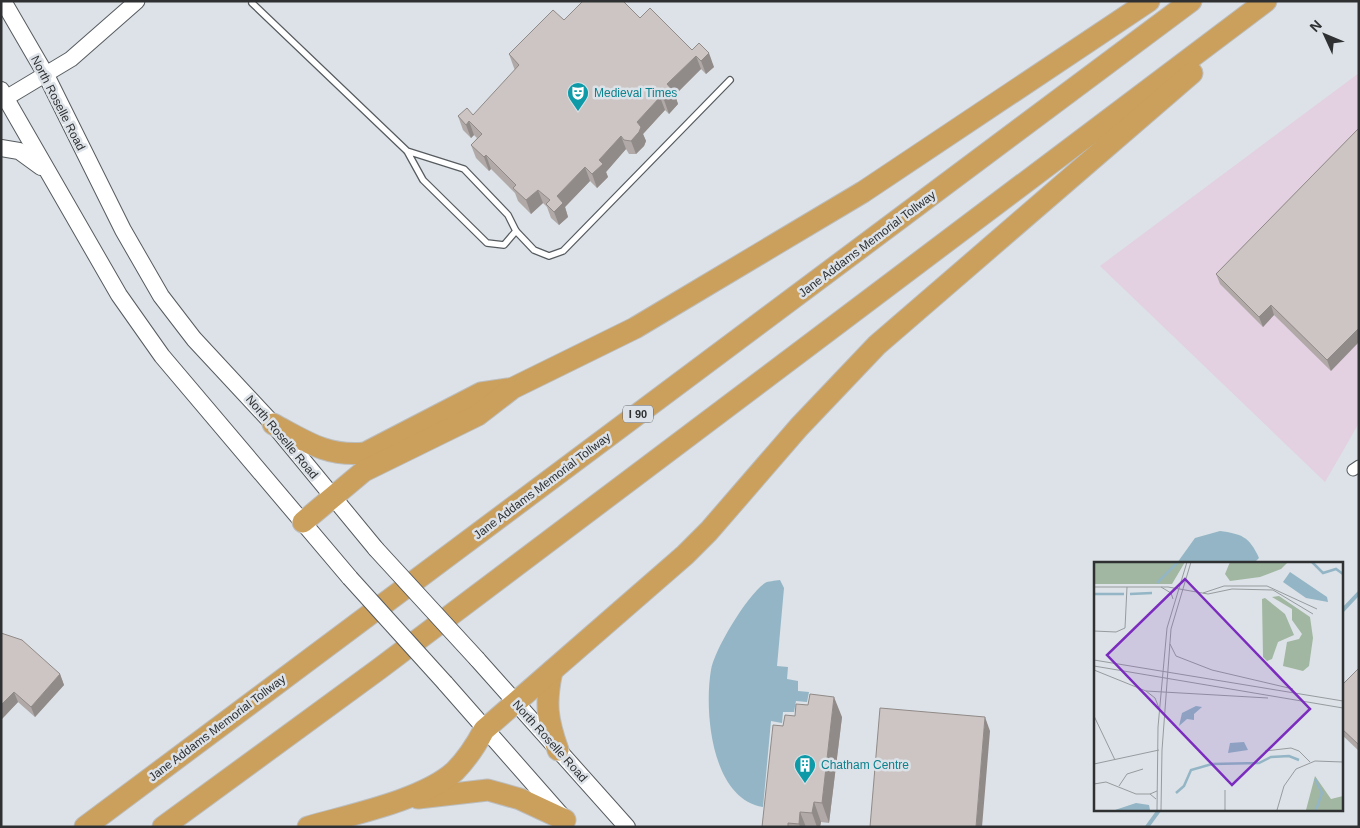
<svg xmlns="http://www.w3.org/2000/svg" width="1360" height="828" viewBox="0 0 1360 828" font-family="Arial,sans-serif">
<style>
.industrial{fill:#e3d0e1}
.water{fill:#93b5c5}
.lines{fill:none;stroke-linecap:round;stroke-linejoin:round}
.stream{stroke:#93b5c5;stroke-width:4}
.service-casing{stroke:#565b5f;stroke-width:8}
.minor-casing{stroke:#565b5f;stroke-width:13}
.tertiary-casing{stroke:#565b5f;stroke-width:17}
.secondary-casing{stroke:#565b5f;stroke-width:18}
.motorway-casing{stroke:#bcbdbd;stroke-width:23}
.service{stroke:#fff;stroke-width:5.5}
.minor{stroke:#fff;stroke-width:11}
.tertiary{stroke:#fff;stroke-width:15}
.secondary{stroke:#fff;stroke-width:16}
.motorway{stroke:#cb9f5c;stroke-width:21}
.secondary-bridge-casing{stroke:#565b5f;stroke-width:18;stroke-linecap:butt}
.secondary-bridge{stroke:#fff;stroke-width:16}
.wall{fill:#b0a9a8}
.shaded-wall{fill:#908a88}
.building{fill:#cdc5c3;stroke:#908a88}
.labels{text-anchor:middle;stroke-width:5;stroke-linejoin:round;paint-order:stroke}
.shield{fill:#dce2e7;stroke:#626568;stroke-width:1}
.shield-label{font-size:11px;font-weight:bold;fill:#2e3032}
.culture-label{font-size:12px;fill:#0d838f;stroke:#dce2e7;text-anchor:start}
.street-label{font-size:12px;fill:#2e3032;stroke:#dce2e7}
.inset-river{fill:none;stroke:#93b5c5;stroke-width:2.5}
.inset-road{fill:none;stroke:#969b9f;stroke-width:1}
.view{fill:#7b2cbf;fill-opacity:0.15;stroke:#7b2cbf;stroke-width:2.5}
.inset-edge{fill:none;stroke:#2e3032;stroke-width:2.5}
</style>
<rect width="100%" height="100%" fill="#dce2e7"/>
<!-- industrial -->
<polygon class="industrial" points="1359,73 1359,423 1325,482 1100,266"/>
<!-- water -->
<g class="water">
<path d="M 1220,531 C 1241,534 1249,536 1259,558 L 1254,563 L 1177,563 L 1195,538 Z"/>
<path d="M 780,580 L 784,588 L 777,666 L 788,667 L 787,679 L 798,681 L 798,691 L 809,692 L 807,702 L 796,701 L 794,712 L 783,712 L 782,723 L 771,721 L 763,807 C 711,799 704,710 711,670 C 714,650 748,594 765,583 C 768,581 775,581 780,580 Z"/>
</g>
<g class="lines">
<!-- stream -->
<g class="stream">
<polyline points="1341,612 1359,593"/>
<polyline points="1147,827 1160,809"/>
</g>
<!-- service casing -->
<g class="service-casing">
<g id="service">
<polyline points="252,3 407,151 423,180 487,243 504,245 516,231 508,215 464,169 407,151"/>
<polyline points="516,231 534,250 549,256 563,251 730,80"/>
</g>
</g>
<!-- minor casing -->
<g class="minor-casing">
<polyline id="minor" points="1353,470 1359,466"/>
</g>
<!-- tertiary casing -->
<g class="tertiary-casing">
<polyline id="tertiary" points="1,101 71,59 137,1"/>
</g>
<!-- secondary casing -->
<g class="secondary-casing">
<g id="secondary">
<polyline points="3,1 46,75 123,230 161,296 194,339 273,424 376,549"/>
<polyline points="1,90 119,295 162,356 350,578"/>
<polyline points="1,148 19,151 41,167"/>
<polyline points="477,659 627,827"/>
<polyline points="445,683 562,816"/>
</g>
</g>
<!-- motorway casing -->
<g class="motorway-casing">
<g id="motorway">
<path d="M 273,424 C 305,441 327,457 365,453 L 481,393 L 508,389"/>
<polyline points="303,522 364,471 478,415 513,388 635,328 863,192 1149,1"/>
<path d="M 552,671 C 545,703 547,719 558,750"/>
<polyline points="418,798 488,790 520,799 565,820"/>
<polyline points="85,827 1191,1"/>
<polyline points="163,827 379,669 1266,1"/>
<path d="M 308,827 C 349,815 424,800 455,771 C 467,759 476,745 484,730 L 685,555 L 709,531 L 799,427 L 877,345 L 1192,73"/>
</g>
</g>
<!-- service -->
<use href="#service" class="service"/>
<!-- minor -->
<use href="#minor" class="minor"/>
<!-- tertiary -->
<use href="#tertiary" class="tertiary"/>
<!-- secondary -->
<use href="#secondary" class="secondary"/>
<!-- motorway -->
<use href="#motorway" class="motorway"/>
<!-- secondary-bridge casing -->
<g class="secondary-bridge-casing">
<g id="secondary-bridge">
<polyline points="376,549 477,659"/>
<polyline points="350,578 445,683"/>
</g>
</g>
<!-- secondary-bridge -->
<use href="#secondary-bridge" class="secondary-bridge"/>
</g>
<!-- wall -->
<g class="wall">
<polygon points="640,18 692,50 714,67 706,74 701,69 675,95 678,104 669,114 665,110 643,134 646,141 644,146 636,154 629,154 626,149 606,172 608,177 597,188 590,181 565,207 568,217 559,225 551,218 547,207 543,203 531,214 518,201 515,193 491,169 489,171 476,158 471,145 477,138 474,135 471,138 463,130 458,116 473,115 515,70 514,68 509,54 564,20"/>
<polygon points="1359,128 1331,371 1274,315 1263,327 1220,284 1216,274"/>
<polygon points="1,633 60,674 64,685 35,717 18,702 1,720"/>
<polygon points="1359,668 1359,751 1341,734 1341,686"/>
<polygon points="795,716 842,717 829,823 821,822 820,827 762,827 783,726"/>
</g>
<!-- shaded-wall -->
<g class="shaded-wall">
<polygon points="709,53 714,67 706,74 701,61"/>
<polygon points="696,56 701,69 675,95 678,104 669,114 664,100 667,84"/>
<polygon points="660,97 665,110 643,134 646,141 644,146 636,154 631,141 637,122"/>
<polygon points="469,121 474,135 471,138 466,125"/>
<polygon points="621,136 626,149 606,172 608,177 597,188 592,174 599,160"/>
<polygon points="486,155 491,169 489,171 484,157"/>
<polygon points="585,167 590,181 565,207 568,217 559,225 554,212 557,196"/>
<polygon points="538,190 543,203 531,214 526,200"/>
<polygon points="1271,305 1274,315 1263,327 1259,317"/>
<polygon points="1359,328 1359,342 1331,371 1327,360"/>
<polygon points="60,674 64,685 35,717 31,707"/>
<polygon points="14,692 18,702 1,720 1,705"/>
<polygon points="834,697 842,717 829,823 822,803"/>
<polygon points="985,717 990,731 982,827 976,827"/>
<polygon points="814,802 821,822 820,827 817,827 812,813"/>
<polygon points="800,812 806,827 800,827 799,824"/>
</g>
<!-- building -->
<g class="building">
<polygon points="583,1 623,1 640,18 650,8 692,50 699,43 709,53 701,61 696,56 667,84 673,91 664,100 660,97 637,122 641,127 639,132 631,141 624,140 621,136 599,160 603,164 592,174 585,167 557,196 563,203 554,212 546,204 550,200 538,190 526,200 513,188 516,185 486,155 484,157 471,145 482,134 469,121 466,125 458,116 467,108 473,115 519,65 509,54 553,10 564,20"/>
<polygon points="1359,128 1359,328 1327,360 1271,305 1259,317 1216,274"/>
<polygon points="1,633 22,640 60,674 31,707 14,692 1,705"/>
<polygon points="1359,668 1359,745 1341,728 1341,686"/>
<polygon points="810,694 834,697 822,803 814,802 812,813 800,812 799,824 788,823 788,827 762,827 773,725 783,726 785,715 795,716 796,704 808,705"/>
<polygon points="880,708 985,717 976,827 870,827"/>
</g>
<!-- icons -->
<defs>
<g id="theatre-pin" transform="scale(1.125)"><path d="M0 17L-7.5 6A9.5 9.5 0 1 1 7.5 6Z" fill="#0f9aa8" stroke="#dce2e7"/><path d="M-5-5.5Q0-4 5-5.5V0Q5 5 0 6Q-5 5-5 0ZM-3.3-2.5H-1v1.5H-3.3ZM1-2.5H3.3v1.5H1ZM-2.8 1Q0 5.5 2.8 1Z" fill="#fff"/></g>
<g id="building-pin" transform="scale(1.125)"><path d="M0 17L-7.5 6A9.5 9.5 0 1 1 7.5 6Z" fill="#0f9aa8" stroke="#dce2e7"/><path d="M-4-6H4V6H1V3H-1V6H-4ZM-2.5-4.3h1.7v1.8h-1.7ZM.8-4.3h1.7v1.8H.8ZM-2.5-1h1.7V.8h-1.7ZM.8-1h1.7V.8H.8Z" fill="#fff"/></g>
</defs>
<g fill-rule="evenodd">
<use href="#theatre-pin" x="578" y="93"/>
<use href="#building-pin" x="805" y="765"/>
</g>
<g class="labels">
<!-- shield labels -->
<rect class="shield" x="623" y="405.5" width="30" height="17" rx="4"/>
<g class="shield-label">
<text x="638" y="418">I 90</text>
</g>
<!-- culture labels -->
<g class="culture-label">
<text x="594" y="97">Medieval Times</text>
<text x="821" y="769">Chatham Centre</text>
</g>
<!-- street labels -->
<g class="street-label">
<text transform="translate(58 103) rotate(63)" y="4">North Roselle Road</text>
<text transform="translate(867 244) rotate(-37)" y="4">Jane Addams Memorial Tollway</text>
<text transform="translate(282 437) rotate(50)" y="4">North Roselle Road</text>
<text transform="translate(542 486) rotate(-37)" y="4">Jane Addams Memorial Tollway</text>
<text transform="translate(217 728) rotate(-37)" y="4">Jane Addams Memorial Tollway</text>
<text transform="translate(550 741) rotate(48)" y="4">North Roselle Road</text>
</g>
</g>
<!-- overview -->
<g transform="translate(1094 562)">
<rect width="249" height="249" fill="#dce2e7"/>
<path d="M 0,0 L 91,0 L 78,22 L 0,22 ZM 136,0 L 194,0 L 187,7 L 166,15 L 136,19 L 131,12 ZM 185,34 L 216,55 L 219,76 L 215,104 L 209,109 L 189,104 L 193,80 L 205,77 L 208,72 L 198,58 L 198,47 L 178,35 ZM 171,36 L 191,52 L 200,73 L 184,80 L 178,97 L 173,99 L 169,95 L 168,37 ZM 221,214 L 237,237 L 249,234 L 249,248 L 212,248 Z" fill="#a1b7a1"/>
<path d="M 196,10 L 233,35 L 234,40 L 212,36 L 189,20 ZM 102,144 L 108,145 L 100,152 L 100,158 L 93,157 L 85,164 L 88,151 ZM 150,180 L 154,188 L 134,191 L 136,181 ZM 42,241 L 55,243 L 56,248 L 21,248 Z" fill="#93b5c5"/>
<path class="inset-river" d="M 218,0 L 229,11 L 242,7 L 249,12M 63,21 L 84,0M 0,32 L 30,32M 36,32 L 58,31M 221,217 L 228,231 L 222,248M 82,231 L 90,224 L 97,208 L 118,202 L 165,201 L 177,195 L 195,194 L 205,198"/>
<path class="inset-road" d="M 0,25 L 74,25 L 114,32 L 138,27 L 179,28 L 219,52M 67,25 L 77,31 L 79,37M 109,31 L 130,24 L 173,24 L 223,47M 0,69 L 22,70 L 31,66 L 33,25M 76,82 L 82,94 L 118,108 L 199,127M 0,98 L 249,139M 0,104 L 249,146M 0,108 L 52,129 L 61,136 L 65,146M 52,129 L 174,136M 0,154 L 21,198M 171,189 L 197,186 L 205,189 L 216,200M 0,202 L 65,188M 0,222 L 12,220 L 42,232 L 56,232M 25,224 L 33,212 L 49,207M 62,237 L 56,232 L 63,229M 63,248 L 64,165 L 73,66 L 93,0M 67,248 L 68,188 L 77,67 L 97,0M 131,248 L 131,228M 183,248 L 190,224 L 202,207 L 221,199 L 249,200"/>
<path class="view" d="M 91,17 L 216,147 L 138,223 L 13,93 Z"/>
<rect width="249" height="249" class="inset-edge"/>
</g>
<!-- border -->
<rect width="1360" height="828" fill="none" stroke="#2e3032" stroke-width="5"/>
<!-- north arrow -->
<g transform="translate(1325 35) rotate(314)" stroke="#dce2e7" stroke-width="4" paint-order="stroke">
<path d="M0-4L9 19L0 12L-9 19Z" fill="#2e3032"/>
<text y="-8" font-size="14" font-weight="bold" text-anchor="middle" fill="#2e3032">N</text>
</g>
</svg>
